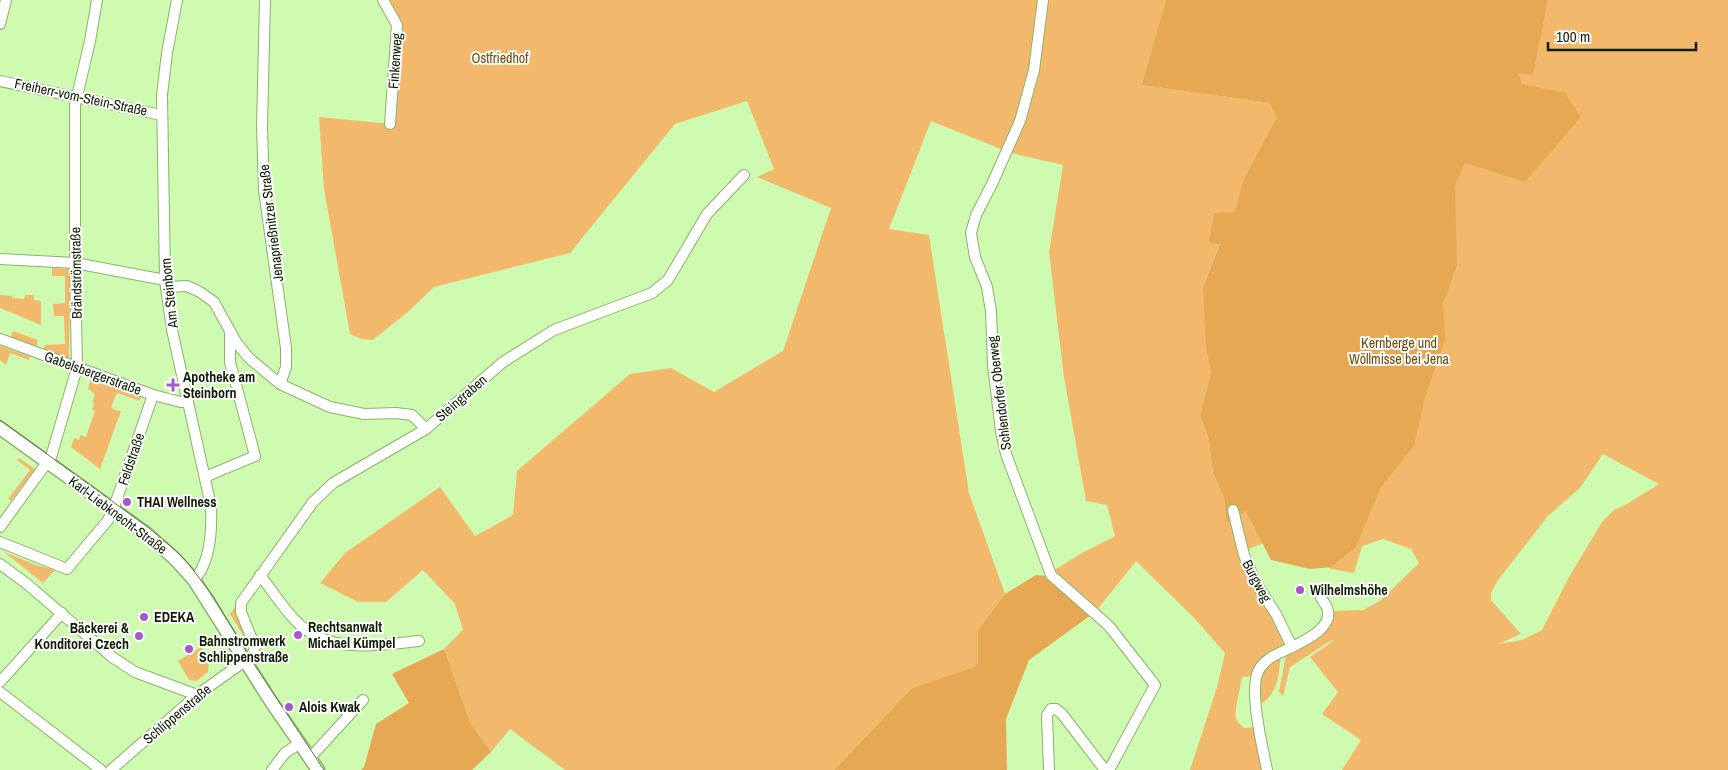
<svg xmlns="http://www.w3.org/2000/svg" width="1728" height="770" viewBox="0 0 1728 770" font-family="'Archivo Narrow',sans-serif">
<style>
.green{fill:#f2b96d;fill-rule:evenodd}
.forest{fill:#e6a853}
.lines{fill:none;stroke-linecap:round;stroke-linejoin:round}
.minor-casing{stroke:#8ab26b;stroke-width:12}
.tertiary-casing{stroke:#8ab26b;stroke-width:15}
.minor{stroke:#fff;stroke-width:10}
.tertiary{stroke:#fff;stroke-width:12}
.tram{stroke:#5b7648;stroke-width:1}
.poi-dot{fill:#a458ca;stroke:#fff;stroke-width:2}
.labels{text-anchor:middle;stroke-width:4;stroke-linejoin:round;paint-order:stroke}
.park-label{font-size:14px;fill:#704700;stroke:#fff}
.street-label{font-size:14px;fill:#0f1e03;stroke:#fff}
.poi-label{font-size:14px;font-weight:bold;fill:#0f1e03;stroke:#fff;text-anchor:start}
</style>
<rect width="100%" height="100%" fill="#cffbb0"/>
<!-- green -->
<g class="green">
<path d="M 383,0 L 1166,0 L 1143,85 L 1270,103 L 1344,0 L 1728,0 L 1728,770 L 1342,770 L 1361,740 L 1322,714 L 1338,692 L 1310,657 L 1333,641 L 1332,640 L 1290,667 L 1283,696 L 1279,692 L 1286,655 L 1332,611 L 1363,610 L 1380,601 L 1419,563 L 1411,549 L 1383,539 L 1362,546 L 1354,573 L 1331,569 L 1287,546 L 1264,543 L 1241,552 L 1261,596 L 1286,644 L 1253,676 L 1242,677 C 1241,686 1234,711 1236,718 C 1237,722 1241,725 1244,728 L 1257,727 L 1265,770 L 1190,770 L 1217,687 L 1225,653 L 1193,617 L 1136,561 L 1097,610 L 1053,571 L 1082,553 L 1115,536 L 1107,505 L 1086,501 L 1064,377 L 1049,252 L 1063,165 L 1011,153 L 931,121 L 889,229 L 929,235 L 969,493 L 1005,594 L 978,630 L 978,663 L 971,668 L 912,688 L 834,770 L 565,770 L 510,729 L 491,752 L 471,724 L 444,649 L 463,630 L 455,604 L 423,570 L 386,602 L 358,602 L 320,583 L 345,553 L 440,487 L 475,536 L 513,515 L 517,471 L 630,374 L 671,368 L 714,392 L 783,351 L 831,208 L 757,177 L 774,169 L 747,101 L 675,124 L 570,253 L 434,287 L 409,311 L 373,340 L 361,339 L 350,334 L 324,189 L 319,117 L 390,124 L 397,26 ZM 1244,179 L 1226,522 L 1224,497 L 1213,473 L 1209,440 L 1200,416 L 1211,372 L 1203,287 L 1220,243 L 1210,243 L 1214,214 L 1234,212 ZM 1603,454 L 1659,484 L 1627,504 L 1614,510 L 1602,522 L 1569,577 L 1542,630 L 1522,640 L 1498,644 L 1521,634 L 1491,600 L 1491,593 L 1498,580 L 1548,516 L 1580,488 Z"/>
<polygon points="52,268 70,269 69,357 68,359 43,349 45,345 65,344 64,316 54,316 53,304 65,303 65,276 52,276"/>
<polygon points="0,295 12,296 12,298 24,299 25,295 34,295 34,300 41,301 41,325 0,308"/>
<polygon points="13,331 38,340 36,347 11,337"/>
<polygon points="0,346 30,357 29,360 10,353 6,365 0,360"/>
<polygon points="91,378 104,383 106,378 141,397 140,401 117,393 111,407 114,408 113,410 121,411 100,469 71,447 74,438 79,440 80,435 86,437 95,411 92,409 94,403 92,402 95,394 88,389"/>
<polygon points="19,458 35,469 11,501 8,499 30,470 17,460"/>
<polygon points="4,552 36,565 55,570 43,583"/>
<polygon points="235,607 251,648 230,614"/>
<polygon points="201,647 209,660 208,672 197,681 189,680 178,661"/>
<path d="M 1281,655 C 1278,676 1280,688 1263,703 L 1258,701 L 1260,671 Z"/>
</g>
<!-- forest -->
<g class="forest">
<polygon points="1166,0 1548,0 1533,75 1518,73 1522,84 1565,93 1581,117 1525,182 1465,163 1455,186 1457,265 1443,304 1445,340 1425,397 1414,446 1381,487 1356,547 1331,567 1310,569 1271,560 1246,511 1226,522 1224,497 1213,473 1209,440 1200,416 1211,372 1206,347 1203,287 1220,244 1209,243 1214,213 1234,212 1244,179 1277,117 1270,103 1142,85"/>
<polygon points="1036,575 1046,576 1091,615 1029,660 1006,719 1007,770 834,770 912,688 971,668 978,663 978,630 1005,594"/>
<polygon points="444,649 471,724 491,752 472,770 361,770 364,767 376,724 409,703 392,674"/>
</g>
<g class="lines">
<!-- minor casing -->
<g class="minor-casing">
<g id="minor">
<path d="M 177,0 L 167,53 L 162,95 L 165,280 L 172,330 L 211,506 C 212,529 211,562 194,580"/>
<polyline points="265,0 262,127 264,190 286,348 286,367 280,384"/>
<polyline points="383,0 397,25 390,124"/>
<polyline points="1043,0 1034,70 1020,121 992,184 976,215 971,233 975,257 987,287 991,311 993,365 1001,432 1006,454 1051,575 1109,626 1155,685 1109,770"/>
<polyline points="0,24 6,0"/>
<polyline points="0,81 161,115"/>
<polyline points="0,259 75,263 165,280"/>
<polyline points="166,287 187,286 200,292 214,302 236,342 249,358 280,384 330,407 364,414 396,413 412,415 426,429"/>
<polyline points="0,339 153,395 181,402 188,402"/>
<polyline points="205,477 255,456 230,362 230,332"/>
<path d="M 1233,510 L 1244,555 L 1256,583 L 1276,614 L 1292,647 C 1280,653 1267,657 1260,668 C 1247,685 1263,749 1267,770"/>
<polyline points="0,527 51,457 77,368 75,263 75,105 90,41 97,0"/>
<polyline points="0,542 67,569 108,520 113,510 153,395"/>
<polyline points="0,564 27,584 112,657 135,672 197,695"/>
<path d="M 260,575 C 272,590 282,607 295,620 C 327,655 377,645 419,641"/>
<path d="M 1292,647 C 1304,641 1335,627 1327,608 C 1326,605 1323,601 1321,598"/>
<polyline points="0,682 62,613"/>
<polyline points="0,692 101,770"/>
<polyline points="310,758 363,700"/>
<polyline points="111,770 197,695 252,656 255,647 241,612 241,603 313,502 333,483 426,429 503,362 554,330 652,293 668,280 707,214 744,175"/>
<polyline points="272,770 285,753 300,743"/>
<polyline points="1049,770 1047,715 1051,709 1056,709 1062,714 1105,770"/>
</g>
</g>
<!-- tertiary casing -->
<g class="tertiary-casing">
<polyline id="tertiary" points="0,428 146,533 175,559 194,580 270,700 318,770"/>
</g>
<!-- minor -->
<use href="#minor" class="minor"/>
<!-- tertiary -->
<use href="#tertiary" class="tertiary"/>
<!-- tram -->
<polyline class="tram" points="0,420 149,528 175,550 187,562 213,596 250,658 324,770"/>
</g>
<!-- markers -->
<g class="poi-dot">
<path d="M170.5 377.5h5v5h5v5h-5v5h-5v-5h-5v-5h5z"/>
<circle cx="127" cy="502" r="5"/>
<circle cx="1300" cy="590" r="5"/>
<circle cx="144" cy="617" r="5"/>
<circle cx="298" cy="635" r="5"/>
<circle cx="139" cy="636" r="5"/>
<circle cx="189" cy="649" r="5"/>
<circle cx="289" cy="707" r="5"/>
</g>
<g class="labels">
<!-- park labels -->
<g class="park-label">
<text x="500" y="63">Ostfriedhof</text>
<text x="1399" y="348">Kernberge und<tspan x="1399" dy="16">Wöllmisse bei Jena</tspan></text>
</g>
<!-- street labels -->
<g class="street-label">
<text transform="translate(395 61) rotate(-86)" y="5">Finkenweg</text>
<text transform="translate(81 97) rotate(12)" y="5">Freiherr-vom-Stein-Straße</text>
<text transform="translate(271 223) rotate(-97)" y="5">Jenaprießnitzer Straße</text>
<text transform="translate(76 273) rotate(-91)" y="5">Brändströmstraße</text>
<text transform="translate(169 293) rotate(-96)" y="5">Am Steinborn</text>
<text transform="translate(93 373) rotate(20)" y="5">Gabelsbergerstraße</text>
<text transform="translate(999 393) rotate(-97)" y="5">Schlendorfer Oberweg</text>
<text transform="translate(461 398) rotate(-41)" y="5">Steingraben</text>
<text transform="translate(131 459) rotate(-71)" y="5">Feldstraße</text>
<text transform="translate(118 515) rotate(37)" y="5">Karl-Liebknecht-Straße</text>
<text transform="translate(1257 581) rotate(62)" y="5">Burgweg</text>
<text transform="translate(177 714) rotate(-40)" y="5">Schlippenstraße</text>
</g>
<!-- poi labels -->
<g class="poi-label">
<text x="183" y="382">Apotheke am<tspan x="183" dy="16">Steinborn</tspan></text>
<text x="137" y="507">THAI Wellness</text>
<text x="1310" y="595">Wilhelmshöhe</text>
<text x="154" y="622">EDEKA</text>
<text x="308" y="632">Rechtsanwalt<tspan x="308" dy="16">Michael Kümpel</tspan></text>
<text x="129" y="633" text-anchor="end">Bäckerei &amp;<tspan x="129" dy="16">Konditorei Czech</tspan></text>
<text x="199" y="646">Bahnstromwerk<tspan x="199" dy="16">Schlippenstraße</tspan></text>
<text x="299" y="712">Alois Kwak</text>
</g>
</g>
<!-- scale -->
<path d="M1548 42v8h148v-8" fill="none" stroke="#0f1e03" stroke-width="2.5"/>
<text x="1556" y="42" font-size="15" fill="#0f1e03" stroke="#ffffff" stroke-width="4" paint-order="stroke">100 m</text>
</svg>
